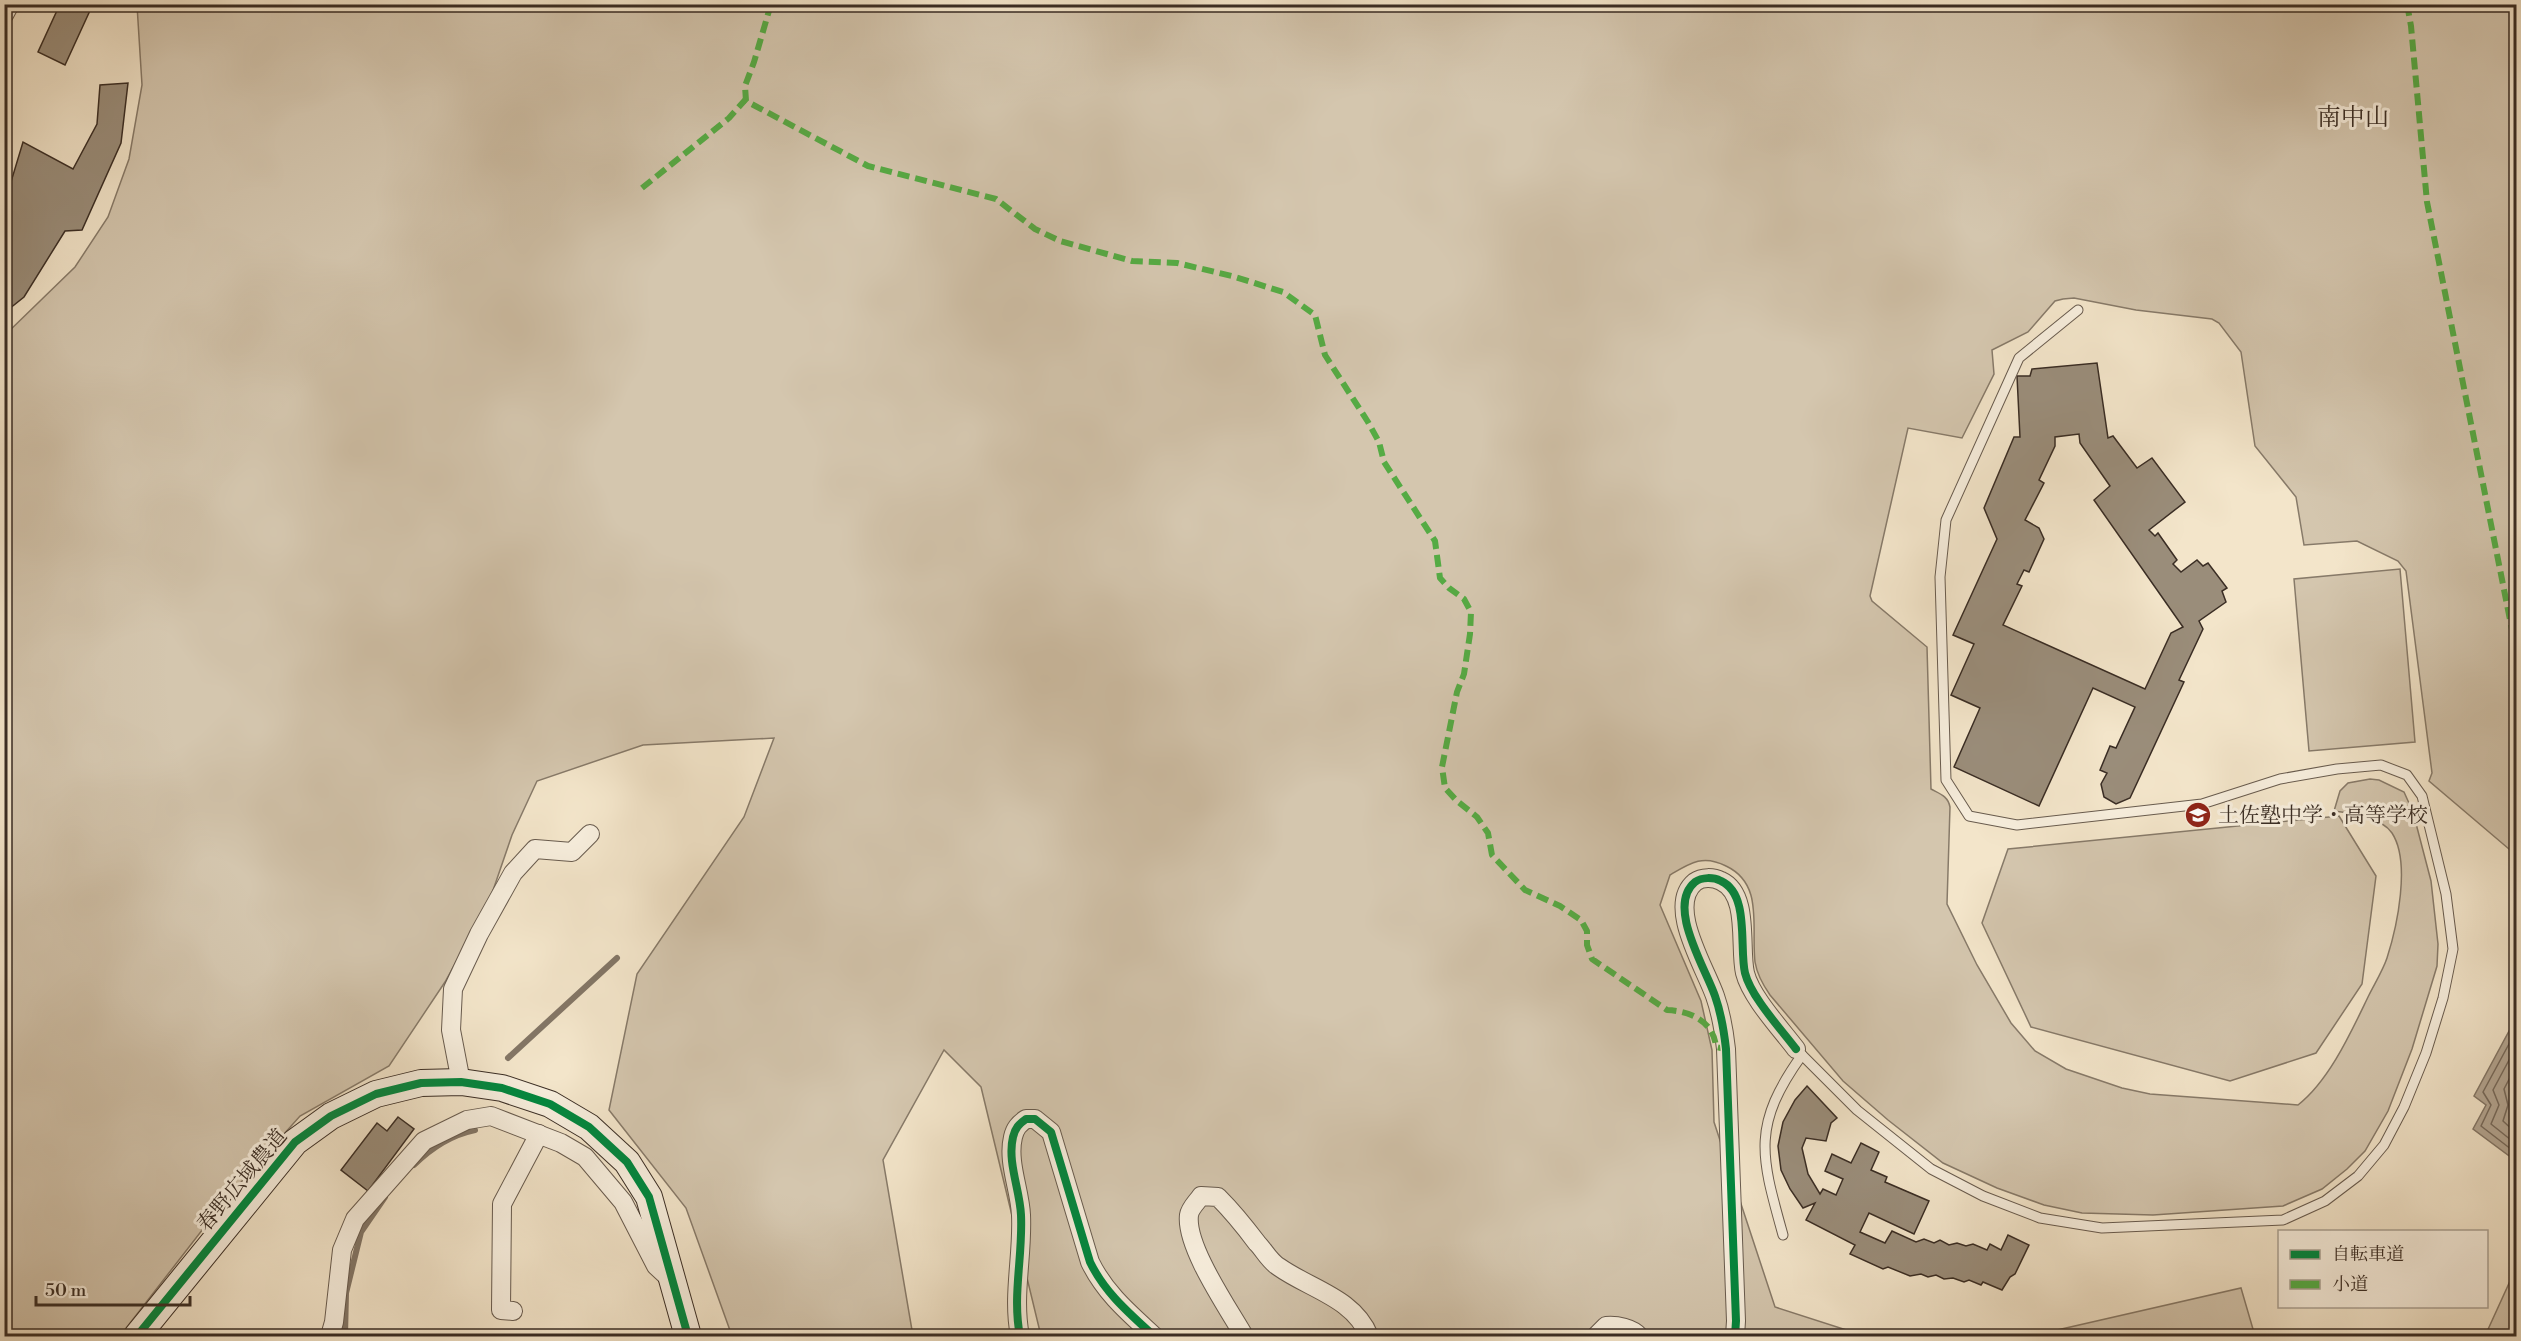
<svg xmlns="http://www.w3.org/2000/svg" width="2521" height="1341" viewBox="0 0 2521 1341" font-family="'Libre Bodoni','Noto Serif JP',serif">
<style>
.green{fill:#d4c6ae;stroke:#877a69;stroke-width:1.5}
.water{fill:#b4a692;stroke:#837666;stroke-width:1.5}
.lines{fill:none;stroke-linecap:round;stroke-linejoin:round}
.shore{stroke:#776a5b;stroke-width:1.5}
.stream{stroke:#837666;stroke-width:6}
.building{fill:#9a8d7a;stroke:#3a2d24;stroke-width:1.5;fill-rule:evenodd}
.lane-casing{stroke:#685b4e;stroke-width:11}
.street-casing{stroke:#685b4e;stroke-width:20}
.secondary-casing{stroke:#3a2d24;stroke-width:28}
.lane{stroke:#f7eedd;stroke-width:9}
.street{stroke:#f7eedd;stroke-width:18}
.secondary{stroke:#f7eedd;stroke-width:26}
.quiet{stroke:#55ab44;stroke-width:6;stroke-dasharray:12 6;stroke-linecap:butt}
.cycleway-casing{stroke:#f7eedd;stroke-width:11}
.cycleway{stroke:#00873e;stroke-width:8}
.labels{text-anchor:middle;stroke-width:6;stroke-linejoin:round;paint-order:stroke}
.poi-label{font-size:21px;fill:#3a2d24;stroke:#f7eedd;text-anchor:start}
.street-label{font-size:21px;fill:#3a2d24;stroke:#f7eedd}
.quarter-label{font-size:24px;fill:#3a2d24;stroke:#f7eedd}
</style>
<rect width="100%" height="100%" fill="#f3e5ca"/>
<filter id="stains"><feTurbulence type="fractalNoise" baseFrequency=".00333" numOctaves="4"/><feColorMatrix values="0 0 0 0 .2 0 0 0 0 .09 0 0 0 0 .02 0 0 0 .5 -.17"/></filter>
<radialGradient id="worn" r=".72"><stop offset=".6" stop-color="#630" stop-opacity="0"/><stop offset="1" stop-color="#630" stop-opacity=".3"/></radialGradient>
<!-- green -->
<g class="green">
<path d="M 137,5 L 2516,5 L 2516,855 L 2429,781 L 2432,773 L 2406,571 L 2398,561 L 2357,541 L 2304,545 L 2296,497 L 2255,446 L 2241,352 L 2219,323 L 2212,319 L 2136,310 L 2074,298 L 2063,299 L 2055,301 L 2028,332 L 1992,350 L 1994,374 L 1962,438 L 1908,428 L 1870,596 L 1872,601 L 1927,647 L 1931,789 C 1940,794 1948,796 1950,807 L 1947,904 L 1977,965 L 2011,1023 L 2035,1051 L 2066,1069 L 2122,1088 L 2150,1094 L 2298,1105 C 2330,1080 2352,1030 2369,995 C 2375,983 2383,970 2387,958 C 2397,927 2411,862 2392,833 C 2381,817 2352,813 2334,811 L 2340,791 L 2348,783 L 2370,779 L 2379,780 L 2404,792 L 2413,812 L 2431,881 L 2438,944 L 2437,966 L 2412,1049 L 2388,1111 L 2365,1151 L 2347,1169 L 2322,1189 L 2283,1206 L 2153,1215 L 2082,1213 L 2044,1205 L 1997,1188 L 1943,1163 L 1888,1120 L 1843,1081 L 1770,995 C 1763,985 1757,974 1755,962 C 1751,926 1764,884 1726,866 C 1703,854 1690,863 1670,875 L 1660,905 L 1701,1001 L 1712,1050 L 1714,1122 L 1775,1307 L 1865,1336 L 1041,1336 L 981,1087 L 944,1050 L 883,1160 L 913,1336 L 732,1336 L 686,1208 L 609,1110 L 637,974 L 744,817 L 774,738 L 643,745 L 537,781 L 512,835 L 489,902 L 445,982 L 389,1066 L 300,1116 L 227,1198 L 120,1336 L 5,1336 L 5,335 L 75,267 L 108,217 L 129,159 L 142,85 Z"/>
<polygon points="2400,569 2415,742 2309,751 2294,579"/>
<polygon points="2339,816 2376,876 2362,984 2316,1053 2230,1081 2031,1027 1982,923 2008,849"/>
<polygon points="2516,1268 2516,1336 2485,1336"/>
<polygon points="2241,1288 2255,1336 2030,1336 2044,1333"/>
</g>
<!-- water -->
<polygon class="water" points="2515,1020 2516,1020 2516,1161 2473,1129 2486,1105 2474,1096"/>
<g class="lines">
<!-- shore -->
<g class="shore">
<polyline points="2516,1031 2483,1092 2491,1105 2481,1126 2516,1153"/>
<polyline points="2516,1047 2493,1090 2499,1105 2491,1124 2516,1144"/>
<polyline points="2516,1066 2504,1089 2508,1105 2503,1121 2516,1133"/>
</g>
<!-- stream -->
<g class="stream">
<polyline points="508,1058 617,958"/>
<path d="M 414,1165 C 431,1148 451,1135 475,1130"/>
<polyline points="345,1336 346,1293 361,1232 385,1197"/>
</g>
</g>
<!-- building -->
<g class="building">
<polygon points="60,4 93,4 65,65 38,52"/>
<polygon points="128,83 121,143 82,230 65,231 24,297 4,313 4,205 23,142 73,169 97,124 100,85"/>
<path d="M 2097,363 L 2108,438 L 2113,436 L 2137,468 L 2152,458 L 2185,502 L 2149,530 L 2155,536 L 2158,533 L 2177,560 L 2173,564 L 2181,572 L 2197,560 L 2203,566 L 2208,563 L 2227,588 L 2222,591 L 2226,602 L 2199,621 L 2203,629 L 2179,680 L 2184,682 L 2130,798 L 2116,804 L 2104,797 L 2101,784 L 2107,773 L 2100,770 L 2110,746 L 2116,748 L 2135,707 L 2093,688 L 2039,806 L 1954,767 L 1980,708 L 1951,695 L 1974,644 L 1953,635 L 1997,539 L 1984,508 L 2014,437 L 2020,437 L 2017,376 L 2030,376 L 2032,369 ZM 2079,434 L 2080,443 L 2110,486 L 2094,500 L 2183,627 L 2171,633 L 2145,689 L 2003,625 L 2022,586 L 2017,584 L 2024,570 L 2029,572 L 2044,539 L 2039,528 L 2025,520 L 2044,483 L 2039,480 L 2055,446 L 2055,437 Z"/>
<polygon points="1807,1086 1837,1118 1831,1123 1826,1141 1806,1138 1802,1148 1808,1174 1820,1194 1823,1189 1836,1195 1843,1179 1825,1171 1832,1154 1851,1163 1861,1143 1879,1152 1871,1170 1887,1177 1885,1182 1929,1201 1914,1234 1869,1213 1860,1232 1885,1243 1892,1231 1916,1242 1924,1239 1934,1243 1940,1240 1949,1245 1957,1243 1966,1246 1973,1244 1987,1250 1990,1244 2001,1250 2008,1235 2029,1245 2015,1274 2010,1277 2002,1290 1983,1282 1981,1285 1969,1280 1964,1282 1953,1278 1944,1279 1936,1275 1928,1277 1921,1274 1910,1276 1888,1267 1883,1269 1850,1254 1855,1245 1806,1220 1815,1203 1803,1208 1790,1189 1781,1170 1778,1146 1783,1122 1795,1100"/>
<polygon points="398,1117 414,1129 368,1191 341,1170 377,1123 387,1131"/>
</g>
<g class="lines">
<!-- lane casing -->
<g class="lane-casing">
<g id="lane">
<polyline points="1796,1049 1857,1110 1931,1169 1983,1196 2040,1218 2102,1228 2283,1220 2325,1201 2358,1176 2384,1145 2404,1107 2426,1053 2443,998 2453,949 2446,894 2422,796 2407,775 2381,765 2337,769 2280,779 2202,804 2017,825 1969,816 1946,780 1940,577 1946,520 2019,358 2078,310"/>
<path d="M 1783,1235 C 1761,1156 1751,1126 1802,1055"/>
</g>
</g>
<!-- street casing -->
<g class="street-casing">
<g id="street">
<polyline points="4,15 10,4"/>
<polyline points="461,1082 451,1030 453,989 479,934 513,873 535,849 572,852 590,834"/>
<polyline points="513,1311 501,1310 502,1204 539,1134"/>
<polyline points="330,1336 334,1322 342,1250 355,1219 424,1141 467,1120 491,1116 561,1143 585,1157 623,1202 656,1266 670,1279"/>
<path d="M 1020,1336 C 1012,1296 1023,1256 1021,1215 C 1020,1190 1007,1162 1013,1137 C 1015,1128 1019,1124 1026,1119 L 1035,1119 L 1051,1132 L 1090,1262 C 1105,1293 1129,1313 1154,1336"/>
<path d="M 1244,1336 C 1228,1308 1185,1246 1189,1215 C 1190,1208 1197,1202 1201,1196 L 1218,1197 C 1232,1211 1245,1227 1257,1243 C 1264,1250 1270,1262 1279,1267 C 1310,1289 1354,1298 1369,1336"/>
<path d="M 1596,1336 L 1606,1326 C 1617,1325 1632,1328 1639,1336"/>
<path d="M 1735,1336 L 1736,1321 L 1726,1049 C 1724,1031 1721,1013 1715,996 C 1705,967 1666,906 1695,882 C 1702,877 1713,877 1721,881 C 1750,894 1739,948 1745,973 C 1751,997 1781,1029 1796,1049"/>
</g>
</g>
<!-- secondary casing -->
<g class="secondary-casing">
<polyline id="secondary" points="137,1336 295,1142 331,1116 376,1094 421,1083 461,1082 502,1088 550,1104 589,1127 627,1162 649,1197 688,1336"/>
</g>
<!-- lane -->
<use href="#lane" class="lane"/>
<!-- street -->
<use href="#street" class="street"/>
<!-- secondary -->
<use href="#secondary" class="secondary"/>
<!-- quiet -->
<g class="quiet">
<path d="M 771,4 L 754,62 L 745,86 L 746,101 L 868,166 L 996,199 L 1035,229 L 1060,241 L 1132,261 L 1177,263 L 1232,276 L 1283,292 L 1315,315 L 1325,355 L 1368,422 L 1379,442 L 1384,462 L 1435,541 L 1440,578 L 1449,588 L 1464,599 L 1471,612 L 1470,634 L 1464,674 L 1457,692 L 1442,767 L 1445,788 L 1457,801 L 1477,817 L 1488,833 L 1492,855 L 1525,890 L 1560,906 L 1581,920 L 1587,931 L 1587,945 L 1592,959 L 1667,1010 C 1691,1011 1714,1022 1716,1047 L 1729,1050"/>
<polyline points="2407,4 2411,26 2427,202 2516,650"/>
<polyline points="642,188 729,118 746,99"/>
</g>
<!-- cycleway casing -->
<g class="cycleway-casing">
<g id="cycleway">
<polyline points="137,1336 295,1142 331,1116 376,1094 421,1083 461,1082 502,1088 550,1104 589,1127 627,1162 649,1197 688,1336"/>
<path d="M 1020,1336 C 1012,1296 1023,1256 1021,1215 C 1020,1190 1007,1162 1013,1137 C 1015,1128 1019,1124 1026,1119 L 1035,1119 L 1051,1132 L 1090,1262 C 1105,1293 1129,1313 1154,1336"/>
<path d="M 1735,1336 L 1736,1321 L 1726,1049 C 1724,1031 1721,1013 1715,996 C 1705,967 1666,906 1695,882 C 1702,877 1713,877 1721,881 C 1750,894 1739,948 1745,973 C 1751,997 1781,1029 1796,1049"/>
</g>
</g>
<!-- cycleway -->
<use href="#cycleway" class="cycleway"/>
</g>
<!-- icons -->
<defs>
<g id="school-disc" transform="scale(1.35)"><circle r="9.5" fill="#8f2418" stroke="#f7eedd"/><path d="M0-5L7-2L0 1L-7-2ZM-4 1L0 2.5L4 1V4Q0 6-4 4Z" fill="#fff"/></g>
</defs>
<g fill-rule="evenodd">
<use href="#school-disc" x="2198" y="815"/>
</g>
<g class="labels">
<!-- poi labels -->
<g class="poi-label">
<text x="2218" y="822">土佐塾中学・高等学校</text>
</g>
<!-- street labels -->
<g class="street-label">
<text transform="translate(242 1180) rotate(-50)" y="7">春野広域農道</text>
</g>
<!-- quarter labels -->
<g class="quarter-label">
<text x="2353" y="125">南中山</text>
</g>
</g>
<!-- margin -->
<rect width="2521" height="1341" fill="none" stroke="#f3e5ca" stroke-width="24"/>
<rect x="6" y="6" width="2509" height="1329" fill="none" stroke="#3a2d24" stroke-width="3"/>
<rect x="12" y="12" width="2497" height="1317" fill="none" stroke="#3a2d24" stroke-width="1.5"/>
<!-- legend -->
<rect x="2278" y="1230" width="210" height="78" fill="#f7eedd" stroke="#aba193" stroke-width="1.5"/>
<rect x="2290" y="1250" width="30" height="9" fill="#00873e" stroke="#aba193" stroke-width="1.5"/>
<text x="2332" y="1260" font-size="18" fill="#3a2d24">自転車道</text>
<rect x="2290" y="1280" width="30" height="9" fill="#55ab44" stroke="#aba193" stroke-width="1.5"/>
<text x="2332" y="1290" font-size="18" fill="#3a2d24">小道</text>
<!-- scale -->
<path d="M36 1296v9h154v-9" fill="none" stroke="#3a2d24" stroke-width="3"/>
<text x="45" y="1296" font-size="18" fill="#3a2d24" stroke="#f7eedd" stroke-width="4.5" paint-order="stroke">50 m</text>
<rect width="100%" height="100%" filter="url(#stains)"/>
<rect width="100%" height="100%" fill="url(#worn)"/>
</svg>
